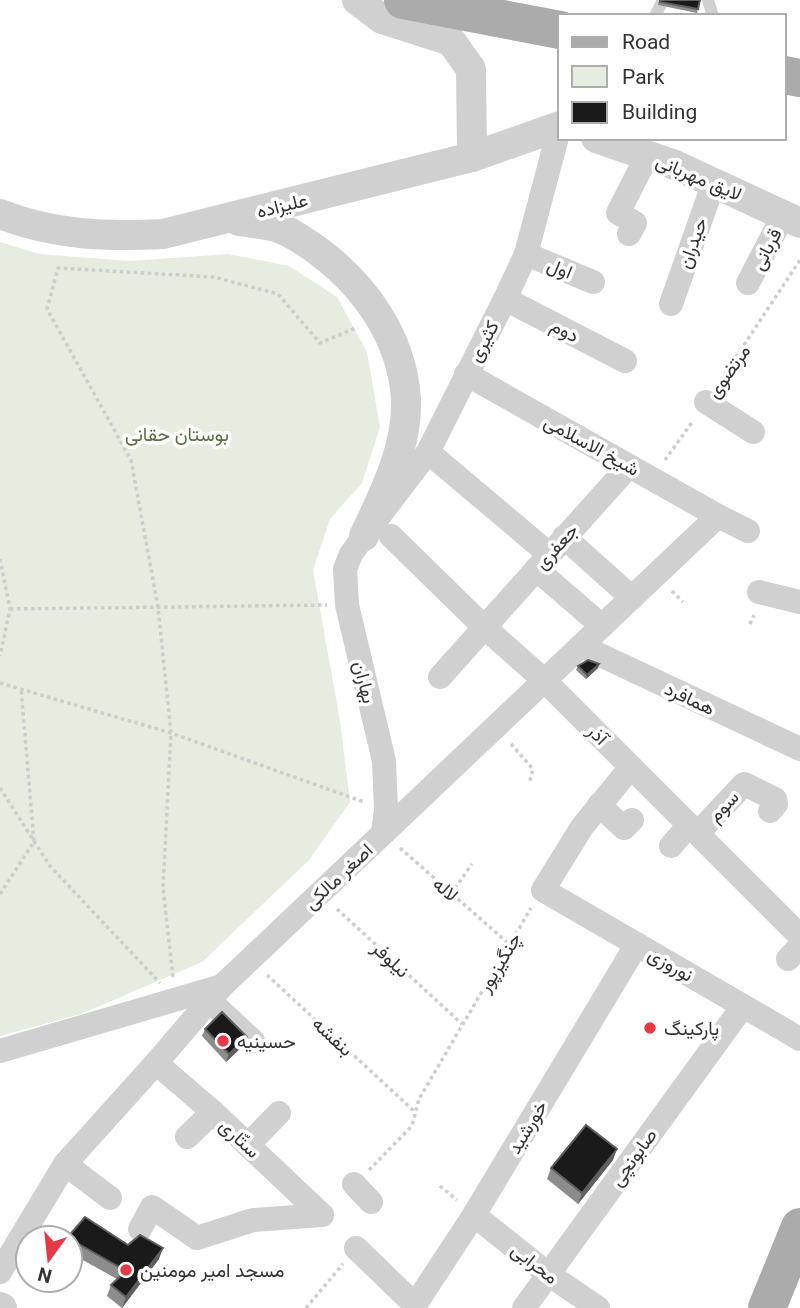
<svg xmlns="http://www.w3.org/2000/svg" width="800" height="1308" viewBox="0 0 800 1308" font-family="Roboto,Vazirmatn,sans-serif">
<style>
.green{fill:#e6ecdf}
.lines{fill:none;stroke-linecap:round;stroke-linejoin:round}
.path{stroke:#cdcdcd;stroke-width:3.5;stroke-dasharray:3.5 3.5;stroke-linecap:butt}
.service{stroke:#d0d0d0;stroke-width:12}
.minor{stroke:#d0d0d0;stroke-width:24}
.tertiary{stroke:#d0d0d0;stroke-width:30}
.primary{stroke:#ababab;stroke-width:38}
.wall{fill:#8c8c8c}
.shaded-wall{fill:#5f5f5f}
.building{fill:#1a1a1a;stroke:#5f5f5f;stroke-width:2}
.poi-dot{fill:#e63946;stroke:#fff;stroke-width:2.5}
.labels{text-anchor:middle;stroke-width:7;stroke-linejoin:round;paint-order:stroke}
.street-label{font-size:19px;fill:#333;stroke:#fff}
.park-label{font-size:19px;fill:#56703f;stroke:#fff}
.poi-label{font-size:19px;fill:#333;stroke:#fff;text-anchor:start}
</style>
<rect width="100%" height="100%" fill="#fff"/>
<!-- green -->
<polygon class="green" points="0,242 39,254 130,261 228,254 289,266 337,297 367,352 380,427 362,483 330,519 313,570 340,721 350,802 309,860 202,962 81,1014 0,1036"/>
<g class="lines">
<!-- path -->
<g class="path">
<polyline points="717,386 800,260"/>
<polyline points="665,460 693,421"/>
<polyline points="0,559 10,609 0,656"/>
<polyline points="672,591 683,602"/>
<polyline points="10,609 327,605"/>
<polyline points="750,624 754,615"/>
<polyline points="0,683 171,733 364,802"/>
<polyline points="511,744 533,769 529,784"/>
<polyline points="0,788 50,866 160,983"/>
<polyline points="400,848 509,944"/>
<polyline points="0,894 34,842 21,688"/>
<polyline points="451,894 472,864"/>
<polyline points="337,909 462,1024"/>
<polyline points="267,975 415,1112"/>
<polyline points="173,977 163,888 171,733 158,607 131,460 47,309 58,268 214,277 278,294 320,343 358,327"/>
<polyline points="369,1170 409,1129 413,1122 419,1099 531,908"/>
<polyline points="440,1186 457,1200"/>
<polyline points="306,1308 343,1264"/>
</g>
<!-- service -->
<g class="service">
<polyline points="708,0 713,16"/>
<polyline points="655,16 663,0"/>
</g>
<!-- minor -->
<g class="minor">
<polyline points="629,234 635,223 618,213 647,156"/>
<polyline points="526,254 593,282"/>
<polyline points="748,283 784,214"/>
<polyline points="505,299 625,361"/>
<polyline points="671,304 714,182"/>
<polyline points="466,374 718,516 748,531"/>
<polyline points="706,402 753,432"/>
<polyline points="428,452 549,554"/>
<polyline points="391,536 484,627 545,681 800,936"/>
<polyline points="564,537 632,598"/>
<polyline points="536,569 602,626"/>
<polyline points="759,592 800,602"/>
<polyline points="581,646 800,749"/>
<polyline points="440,677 629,466"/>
<polyline points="631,767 582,827 543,890 800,1039"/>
<polyline points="599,805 624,828 632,820"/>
<polyline points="383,833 386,810 384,761 347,605 345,569 351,554 364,536 428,452 505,299 526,254 560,126"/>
<polyline points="698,833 744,784 775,799 776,804 770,811"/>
<polyline points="671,846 689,825"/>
<polyline points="788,959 800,946"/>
<polyline points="210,1001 253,1041"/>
<polyline points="0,1051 222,986"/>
<polyline points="156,1063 213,1112 322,1215"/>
<polyline points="187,1137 213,1112"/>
<polyline points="248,1145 279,1113"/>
<polyline points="65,1164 110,1198"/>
<polyline points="354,1184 371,1202"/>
<polyline points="474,1215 548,1274 598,1308"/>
<polyline points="140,1229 152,1207 197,1238 253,1220 322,1215"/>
<polyline points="356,1248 415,1305"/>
<polyline points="0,1272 65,1164 156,1063 222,986 718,516"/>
<polyline points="413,1308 474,1215 637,944"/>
<polyline points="524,1308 743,1006"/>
</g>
<!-- tertiary -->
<g class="tertiary">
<polyline points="357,0 382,19 451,41 471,69 472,157"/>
<polyline points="596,138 675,165 800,223"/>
<path d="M 0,214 C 52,235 107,237 163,234 L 472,157 L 560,126"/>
<path d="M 239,221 C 251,223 264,224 276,227 C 290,231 302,240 314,248 C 363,283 402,336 406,399 C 408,447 384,494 364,536"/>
<polyline points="0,1307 2,1308"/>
</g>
<!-- primary -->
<g class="primary">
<polyline points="403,0 560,30"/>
<polyline points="784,75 800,78"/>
<polyline points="767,1308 800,1227"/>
</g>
</g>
<!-- wall -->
<g class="wall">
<polygon points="659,0 700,0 697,13 658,5"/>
<polygon points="599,664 598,668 586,679 576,670 578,666"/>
<polygon points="205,1029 244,1045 226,1062 202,1036"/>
<polygon points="613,1160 578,1204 547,1179 551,1168"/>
<polygon points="70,1238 128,1245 159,1259 122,1308 107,1296 111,1285 117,1279 70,1253"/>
</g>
<!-- shaded-wall -->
<g class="shaded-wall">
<polygon points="599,664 598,668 586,679 587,675"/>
<polygon points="247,1037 244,1045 226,1062 229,1054"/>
<polygon points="617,1149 613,1160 578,1204 582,1193"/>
<polygon points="163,1248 159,1259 122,1308 126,1297"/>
</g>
<!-- building -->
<g class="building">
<polygon points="660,0 700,0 698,9 660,2"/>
<polygon points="588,660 599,664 587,675 578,666"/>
<polygon points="222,1012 247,1037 229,1054 205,1029"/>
<polygon points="586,1125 617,1149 582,1193 551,1168"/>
<polygon points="85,1217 128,1245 140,1235 163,1248 126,1297 111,1285 126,1271 70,1239 70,1238 67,1238"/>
</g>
<!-- markers -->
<g class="poi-dot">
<circle cx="650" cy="1028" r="7"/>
<circle cx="223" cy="1041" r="7"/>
<circle cx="126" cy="1270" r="7"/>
</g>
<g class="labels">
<!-- street labels -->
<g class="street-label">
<text transform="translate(699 177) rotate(23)" y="7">لایق مهربانی</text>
<text transform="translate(282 205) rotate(-14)" y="7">علیزاده</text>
<text transform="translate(692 243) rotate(-70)" y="7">حیدران</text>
<text transform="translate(766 249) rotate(-63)" y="7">قربانی</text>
<text transform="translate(560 268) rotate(22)" y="7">اول</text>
<text transform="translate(565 330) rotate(27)" y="7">دوم</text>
<text transform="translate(483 341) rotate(-62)" y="7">کثیری</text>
<text transform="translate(728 371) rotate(-55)" y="7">مرتضوی</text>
<text transform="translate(592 445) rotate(29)" y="7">شیخ الاسلامی</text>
<text transform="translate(556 546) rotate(-48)" y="7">جعفری</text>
<text transform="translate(365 682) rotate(76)" y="7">بهاران</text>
<text transform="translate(690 698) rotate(25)" y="7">همافرد</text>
<text transform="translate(598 734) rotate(45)" y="7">آذر</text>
<text transform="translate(723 806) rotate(-47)" y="7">سوم</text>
<text transform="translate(338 876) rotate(-43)" y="7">اصغر مالکی</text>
<text transform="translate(446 889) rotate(41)" y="7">لاله</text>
<text transform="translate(391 959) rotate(43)" y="7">نیلوفر</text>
<text transform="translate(499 962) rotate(-59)" y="7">چنگیزپور</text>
<text transform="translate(671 964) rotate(30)" y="7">نوروزی</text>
<text transform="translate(333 1036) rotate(43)" y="7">بنفشه</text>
<text transform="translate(527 1127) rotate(-59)" y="7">خورشید</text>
<text transform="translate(240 1138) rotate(43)" y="7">ستّاری</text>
<text transform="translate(633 1157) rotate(-54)" y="7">صابونچی</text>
<text transform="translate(535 1263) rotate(38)" y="7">محرابی</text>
</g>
<!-- park labels -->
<g class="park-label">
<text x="177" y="441">بوستان حقانی</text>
</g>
<!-- poi labels -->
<g class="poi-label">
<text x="664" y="1035">پارکینگ</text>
<text x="237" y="1048">حسینیه</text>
<text x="140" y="1277">مسجد امیر مومنین</text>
</g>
</g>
<!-- legend -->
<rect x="558" y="14" width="228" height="126" fill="#ffffff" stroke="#adadad" stroke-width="2"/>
<rect x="572" y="37" width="35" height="10" fill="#ababab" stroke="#adadad" stroke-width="2"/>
<text x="622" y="49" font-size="21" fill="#333333">Road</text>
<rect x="572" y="66" width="35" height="21" fill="#e6ecdf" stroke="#adadad" stroke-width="2"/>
<text x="622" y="84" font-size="21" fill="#333333">Park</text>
<rect x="572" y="102" width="35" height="21" fill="#1a1a1a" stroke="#adadad" stroke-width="2"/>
<text x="622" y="119" font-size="21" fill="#333333">Building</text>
<!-- north arrow -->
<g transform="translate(49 1259) rotate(195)"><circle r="33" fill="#ffffff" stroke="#adadad" stroke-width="2"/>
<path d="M0-5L12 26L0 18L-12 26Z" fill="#e63946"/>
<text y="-10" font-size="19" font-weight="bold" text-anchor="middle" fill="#333333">N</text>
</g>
</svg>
